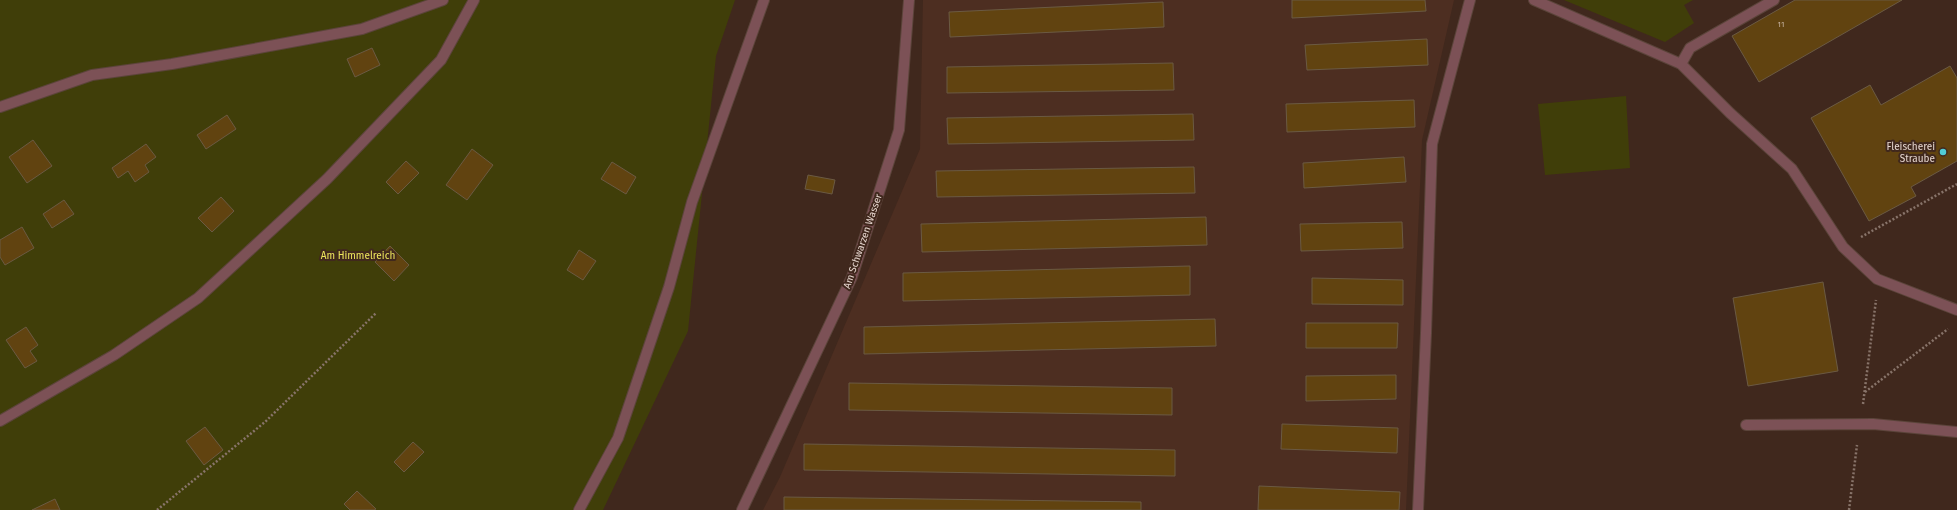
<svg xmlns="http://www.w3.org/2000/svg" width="1957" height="510" viewBox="0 0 1957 510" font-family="'Fira Sans',sans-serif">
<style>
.built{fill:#4d2e21}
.green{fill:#403e09}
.building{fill:#614310;stroke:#6b5a43}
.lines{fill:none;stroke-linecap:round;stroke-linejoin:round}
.minor-casing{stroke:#5b443a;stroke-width:12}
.path{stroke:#88746a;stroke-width:2.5;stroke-dasharray:2 2;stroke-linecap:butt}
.minor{stroke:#7c5156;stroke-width:10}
.poi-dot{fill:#51ccd4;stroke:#40281d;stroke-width:1.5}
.labels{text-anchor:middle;stroke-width:4;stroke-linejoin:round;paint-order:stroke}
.number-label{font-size:8px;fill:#c6b2a0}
.poi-label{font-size:10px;fill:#e7d7d0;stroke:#40281d;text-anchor:end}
.street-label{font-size:10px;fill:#e7d7d0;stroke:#40281d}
.park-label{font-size:10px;fill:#ede75c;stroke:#40281d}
</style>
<rect width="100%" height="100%" fill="#40281d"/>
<!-- built -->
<polygon class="built" points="923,0 1454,0 1422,140 1406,510 763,510 780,477 920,149"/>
<!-- green -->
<g class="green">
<polygon points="0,0 735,0 716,56 688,331 603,510 0,510"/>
<polygon points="1564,0 1693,0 1684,5 1694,23 1665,42"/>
<polygon points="1626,96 1630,168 1545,175 1538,104"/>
</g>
<!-- building -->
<g class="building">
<polygon points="1292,0 1425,0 1426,11 1292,18"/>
<polygon points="1795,0 1902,0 1759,82 1732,36"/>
<polygon points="1163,2 1164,27 950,37 949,12"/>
<polygon points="1427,39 1428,65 1307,70 1305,45"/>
<polygon points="372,48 380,65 355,77 347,59"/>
<polygon points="1173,63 1174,90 947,93 947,67"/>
<polygon points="1950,66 1957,78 1957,161 1911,187 1916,196 1869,221 1811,118 1870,85 1881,105"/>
<polygon points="1414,100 1415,127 1287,132 1286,104"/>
<polygon points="1193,114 1194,140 948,144 947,118"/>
<polygon points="227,115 236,129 206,149 197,135"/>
<polygon points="33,140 52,166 27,183 9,157"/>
<polygon points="146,144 156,157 145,165 149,172 135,182 128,171 118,178 112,168"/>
<polygon points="472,149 493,165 467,200 446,185"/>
<polygon points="1404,157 1406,182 1304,188 1303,163"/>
<polygon points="406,161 419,173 398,194 386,182"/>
<polygon points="612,162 636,177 626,194 601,179"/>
<polygon points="1194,167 1195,193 937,197 936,171"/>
<polygon points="808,175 835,180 832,194 805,189"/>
<polygon points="221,197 234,211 212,232 198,218"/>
<polygon points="64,200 74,214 52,228 43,214"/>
<polygon points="1206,217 1207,245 922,252 921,224"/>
<polygon points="1402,222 1403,248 1301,251 1300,224"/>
<polygon points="22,227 34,248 5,265 0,257 0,240"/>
<polygon points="390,246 409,265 394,281 375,262"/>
<polygon points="579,250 596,261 583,280 567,270"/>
<polygon points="1190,266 1190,295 903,301 903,273"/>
<polygon points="1312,278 1403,280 1403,305 1312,304"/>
<polygon points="1823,282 1838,371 1748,386 1733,298"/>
<polygon points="1215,319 1216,346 864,354 864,327"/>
<polygon points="1306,323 1398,323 1397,348 1306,348"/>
<polygon points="26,327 38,345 30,351 37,361 25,368 6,340"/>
<polygon points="1396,375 1396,399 1306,401 1306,376"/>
<polygon points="849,383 1172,388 1172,415 849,410"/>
<polygon points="1282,424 1398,428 1397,453 1281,449"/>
<polygon points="205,427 223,450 204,465 186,441"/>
<polygon points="413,442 424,452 404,472 394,462"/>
<polygon points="804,444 1175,450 1175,476 804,470"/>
<polygon points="1259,486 1400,492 1399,510 1258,510"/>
<polygon points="357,491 376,509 374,510 350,510 344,504"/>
<polygon points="784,497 1141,502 1141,510 784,510"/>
<polygon points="55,499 60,510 32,510"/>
</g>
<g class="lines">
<!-- minor casing -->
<g class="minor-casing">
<g id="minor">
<polyline points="1534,0 1681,64 1730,113 1792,169 1843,247 1877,279 1957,310"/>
<polyline points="1681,64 1690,48 1774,0"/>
<polyline points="0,107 92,75 172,64 362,29 443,0"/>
<polyline points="0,421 114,355 198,298 327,179 441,60 474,0"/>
<polyline points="1746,425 1873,424 1957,432"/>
<polyline points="579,510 618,438 669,287 692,202 764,0"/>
<polyline points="742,510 852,277 899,130 909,0"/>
<polyline points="1418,510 1426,333 1432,144 1470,0"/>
</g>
</g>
<!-- path -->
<g class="path">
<polyline points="1861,237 1957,184"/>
<polyline points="1865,392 1948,329"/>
<polyline points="1863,404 1876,300"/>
<polyline points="157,510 265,422 376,313"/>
<polyline points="1849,510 1857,445"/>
</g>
<!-- minor -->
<use href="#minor" class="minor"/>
</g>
<!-- markers -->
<circle class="poi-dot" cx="1943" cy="152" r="4"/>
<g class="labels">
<!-- number labels -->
<g class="number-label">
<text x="1781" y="27">11</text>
</g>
<!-- poi labels -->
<g class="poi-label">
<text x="1935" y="150">Fleischerei<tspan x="1935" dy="12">Straube</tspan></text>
</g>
<!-- street labels -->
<g class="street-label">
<text transform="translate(862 241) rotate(-71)" y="4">Am Schwarzen Wasser</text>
</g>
<!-- park labels -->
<g class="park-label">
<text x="358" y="259">Am Himmelreich</text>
</g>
</g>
</svg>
